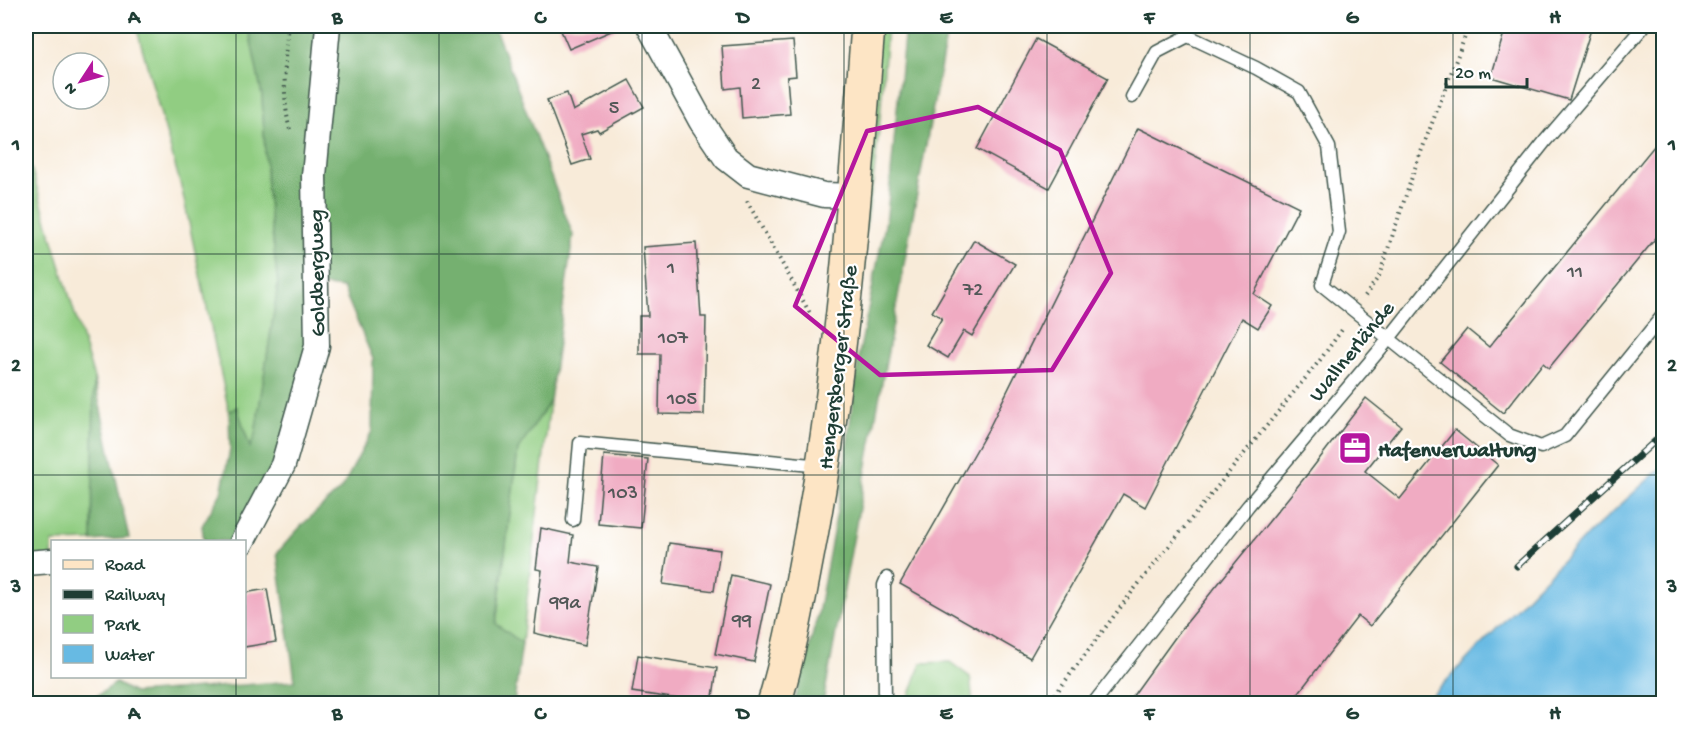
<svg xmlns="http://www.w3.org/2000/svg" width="1689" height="729" viewBox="0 0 1689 729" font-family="'Gochi Hand',sans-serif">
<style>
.green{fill:#91cd82;stroke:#58855b;stroke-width:1.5}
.forest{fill:#74b070;stroke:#4a7652;stroke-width:1.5}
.water{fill:#67bae3;stroke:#437c8c;stroke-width:1.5}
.building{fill:#f0abc2}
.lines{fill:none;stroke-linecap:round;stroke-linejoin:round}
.lane-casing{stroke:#40574d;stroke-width:15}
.street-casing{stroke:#40574d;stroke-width:27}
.secondary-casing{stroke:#40574d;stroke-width:36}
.path{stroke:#40574d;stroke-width:4;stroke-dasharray:1.5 4.5;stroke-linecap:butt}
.lane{stroke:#fff;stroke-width:12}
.street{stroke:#fff;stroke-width:24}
.secondary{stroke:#fde5c5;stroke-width:33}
.rail-casing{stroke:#1f3d34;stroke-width:7}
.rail{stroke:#fff;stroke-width:4.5;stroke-dasharray:14;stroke-linecap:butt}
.marked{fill:none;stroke:#b5179e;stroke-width:4.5;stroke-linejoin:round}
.grid{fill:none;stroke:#1f3d34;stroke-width:1.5;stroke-opacity:0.55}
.labels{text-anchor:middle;stroke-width:4.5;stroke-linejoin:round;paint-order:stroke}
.number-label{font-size:20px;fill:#535858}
.street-label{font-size:22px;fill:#1f3d34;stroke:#fff}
.poi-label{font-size:22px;font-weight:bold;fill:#1f3d34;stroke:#fff;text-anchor:start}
.neatline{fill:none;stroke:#1f3d34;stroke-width:2}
.grid-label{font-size:20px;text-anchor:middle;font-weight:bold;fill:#1f3d34}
</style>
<rect width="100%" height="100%" fill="#fff"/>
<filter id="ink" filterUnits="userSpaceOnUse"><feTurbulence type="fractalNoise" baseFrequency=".0167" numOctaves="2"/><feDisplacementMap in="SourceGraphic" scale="12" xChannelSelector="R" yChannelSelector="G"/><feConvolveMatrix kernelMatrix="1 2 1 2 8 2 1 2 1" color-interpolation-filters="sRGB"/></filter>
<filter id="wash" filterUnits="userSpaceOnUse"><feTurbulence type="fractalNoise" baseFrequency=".008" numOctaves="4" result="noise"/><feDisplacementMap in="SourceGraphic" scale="24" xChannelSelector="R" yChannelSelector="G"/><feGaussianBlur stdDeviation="1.35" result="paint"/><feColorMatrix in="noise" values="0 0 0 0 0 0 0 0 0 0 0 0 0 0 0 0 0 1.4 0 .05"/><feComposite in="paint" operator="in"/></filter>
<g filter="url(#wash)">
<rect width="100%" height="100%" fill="#f8ebd9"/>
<!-- green -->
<g class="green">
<polygon points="136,26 248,26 262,95 267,188 278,285 255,435 250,448 237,407 229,412 182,190"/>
<path d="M 877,26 L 887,26 C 882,98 877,171 863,242 Z"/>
<polygon points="26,151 94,378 92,541 52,542 52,558 26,560"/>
<polygon points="550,401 522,643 496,624 518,450"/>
<polygon points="950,662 970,677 973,703 907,703 921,663"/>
</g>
<!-- forest -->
<g class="forest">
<polygon points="248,26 494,26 573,235 550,401 518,450 496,624 522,643 514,703 93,704 94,698 116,683 134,693 295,681 277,553 302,525 342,488 372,431 373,359 343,288 313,284 314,344 280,464 240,541 204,541 202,526 221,493 230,450 229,412 237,407 250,447 255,435 278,285 267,188 262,95"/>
<polygon points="905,26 948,26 823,703 794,703 818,614 842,484 859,354 887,215"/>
<polygon points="94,378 129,538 92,541"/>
</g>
<!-- water -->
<polygon class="water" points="1663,466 1663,703 1425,703 1582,540"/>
<g id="blocks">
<!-- building -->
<g class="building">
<polygon points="559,26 623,26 569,49"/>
<polygon points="1506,26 1592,26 1569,100 1491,77"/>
<polygon points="1036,39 1108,78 1049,188 977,149"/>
<polygon points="793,41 796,76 787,77 790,114 742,118 740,87 725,89 722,46"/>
<polygon points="629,80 644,107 599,132 597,129 581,134 590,159 572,165 547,100 567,93 573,111"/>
<polygon points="1138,128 1299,207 1254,294 1272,306 1258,328 1242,318 1145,507 1123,494 1030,658 900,584 989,428"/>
<polygon points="1664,134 1664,228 1549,368 1543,363 1503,413 1440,362 1467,329 1489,347"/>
<polygon points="974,240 1015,264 972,336 964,331 948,358 926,345 942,318 932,312"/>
<polygon points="696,243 701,317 706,317 704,415 659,414 660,354 639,354 639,316 648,316 643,247"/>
<polygon points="1366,398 1401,426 1365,471 1400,499 1455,430 1498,465 1370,626 1358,616 1290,704 1127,704 1179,632 1310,471"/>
<polygon points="604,455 648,459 641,528 598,524"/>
<polygon points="541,528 573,535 570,562 598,567 585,645 534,633 542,570 536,569"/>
<polygon points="669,543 720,550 714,591 663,584"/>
<polygon points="731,575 770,584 754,662 715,654"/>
<polygon points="267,589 276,642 244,647 244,593"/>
<polygon points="638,655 717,668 712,704 632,692"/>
</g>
</g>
</g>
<g filter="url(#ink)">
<use href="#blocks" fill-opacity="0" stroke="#40574d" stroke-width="1.5"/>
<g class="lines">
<!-- lane casing -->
<g class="lane-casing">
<g id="lane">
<polyline points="1132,97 1157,52 1188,36 1256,68 1299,92 1329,147 1339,232 1322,285 1509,435 1541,447 1565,436 1664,314"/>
<polyline points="573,520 580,443 822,466"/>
<polyline points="885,704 884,585 887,578"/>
<polyline points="1093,704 1248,506 1383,346 1546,140 1644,26"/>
</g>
</g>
<!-- street casing -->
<g class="street-casing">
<g id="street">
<polyline points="649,26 701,121 726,158 748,175 824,195 855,196"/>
<polyline points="242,542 283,465 317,346 314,176 328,26"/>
<polyline points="26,563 52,561"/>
</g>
</g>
<!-- secondary casing -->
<g class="secondary-casing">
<path id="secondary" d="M 774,704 C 791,648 800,592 811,535 C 842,367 855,196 868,26"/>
</g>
<!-- path -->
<g class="path">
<path d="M 288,26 C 284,54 282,105 291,133"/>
<polyline points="747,201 811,315"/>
<polyline points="1365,296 1379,276 1415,168 1469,26"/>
<polyline points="1048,704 1132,592 1320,360 1344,327"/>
</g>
<!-- lane -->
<use href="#lane" class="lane"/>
<!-- street -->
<use href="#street" class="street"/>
<!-- secondary -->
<use href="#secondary" class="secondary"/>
<!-- rail casing -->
<g class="rail-casing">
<polyline id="rail" points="1517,566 1664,433"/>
</g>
<!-- rail -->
<use href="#rail" class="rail"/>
</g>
</g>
<!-- marked area -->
<path class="marked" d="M 978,107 L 1060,150 L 1111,273 L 1052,370 L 880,375 L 795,306 L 867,131 Z"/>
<!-- grid -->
<path class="grid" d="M 236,26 L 236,542M 439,26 L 439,704M 642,26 L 642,704M 844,26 L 844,704M 1047,26 L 1047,704M 1250,26 L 1250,704M 1453,26 L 1453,704M 26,254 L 1664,254M 26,475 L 1664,475M 236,676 L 236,704"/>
<!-- icons -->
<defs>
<g id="office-square" transform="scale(1.725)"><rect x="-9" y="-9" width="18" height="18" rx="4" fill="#b5179e" stroke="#fff"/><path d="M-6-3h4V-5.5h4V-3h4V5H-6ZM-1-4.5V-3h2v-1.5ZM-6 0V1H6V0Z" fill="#fff"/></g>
</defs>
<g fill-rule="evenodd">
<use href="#office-square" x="1355" y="448"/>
</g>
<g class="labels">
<!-- number labels -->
<g class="number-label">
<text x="756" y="89">2</text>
<text x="614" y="113">5</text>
<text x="671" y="273">1</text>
<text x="1575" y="277">11</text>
<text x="973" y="295">72</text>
<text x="673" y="343">107</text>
<text x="682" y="404">105</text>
<text x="623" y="498">103</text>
<text x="565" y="608">99a</text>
<text x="742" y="626">99</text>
</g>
<!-- street labels -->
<g class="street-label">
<text transform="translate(315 273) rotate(-91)" y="8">Goldbergweg</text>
<text transform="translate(1350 350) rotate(-51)" y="8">Wallnerlände</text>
<text transform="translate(836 367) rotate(-83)" y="8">Hengersberger Straße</text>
</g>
<!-- poi labels -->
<g class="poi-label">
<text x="1378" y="456">Hafenverwaltung</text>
</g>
</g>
<!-- margin -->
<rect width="1689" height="729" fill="none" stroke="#fff" stroke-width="66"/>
<!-- legend -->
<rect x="51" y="540" width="195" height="138" fill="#ffffff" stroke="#a5b1ae" stroke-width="1.5"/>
<rect x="63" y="560" width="30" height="9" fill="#fde5c5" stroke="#a5b1ae" stroke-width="1.5"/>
<text x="105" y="570" font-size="18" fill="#1f3d34">Road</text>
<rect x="63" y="590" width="30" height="9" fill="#1f3d34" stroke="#a5b1ae" stroke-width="1.5"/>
<text x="105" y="600" font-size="18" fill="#1f3d34">Railway</text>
<rect x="63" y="615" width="30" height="18" fill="#91cd82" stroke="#a5b1ae" stroke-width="1.5"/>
<text x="105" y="630" font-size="18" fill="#1f3d34">Park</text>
<rect x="63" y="645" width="30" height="18" fill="#67bae3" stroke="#a5b1ae" stroke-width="1.5"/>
<text x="105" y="660" font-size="18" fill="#1f3d34">Water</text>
<!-- north arrow -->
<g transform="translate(81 81) rotate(234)"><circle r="28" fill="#ffffff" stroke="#a5b1ae" stroke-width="1.5"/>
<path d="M0-4.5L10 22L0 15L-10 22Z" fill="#b5179e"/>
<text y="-9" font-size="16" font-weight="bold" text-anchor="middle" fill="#1f3d34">N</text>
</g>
<!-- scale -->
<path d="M1446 78v9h81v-9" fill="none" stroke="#1f3d34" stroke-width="3"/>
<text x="1455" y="78" font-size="18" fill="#1f3d34" stroke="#ffffff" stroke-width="4.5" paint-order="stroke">20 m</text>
<rect x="33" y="33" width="1623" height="663" class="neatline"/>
<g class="grid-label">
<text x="134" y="23">A</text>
<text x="337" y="23">B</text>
<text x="540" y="23">C</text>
<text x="743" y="23">D</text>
<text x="946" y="23">E</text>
<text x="1149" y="23">F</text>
<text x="1352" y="23">G</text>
<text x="1555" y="23">H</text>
<text x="16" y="150">1</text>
<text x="1672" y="150">1</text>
<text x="16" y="371">2</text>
<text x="1672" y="371">2</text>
<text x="16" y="592">3</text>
<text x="1672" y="592">3</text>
<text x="134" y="719">A</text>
<text x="337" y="719">B</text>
<text x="540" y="719">C</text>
<text x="743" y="719">D</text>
<text x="946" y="719">E</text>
<text x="1149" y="719">F</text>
<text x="1352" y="719">G</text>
<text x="1555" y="719">H</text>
</g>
</svg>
